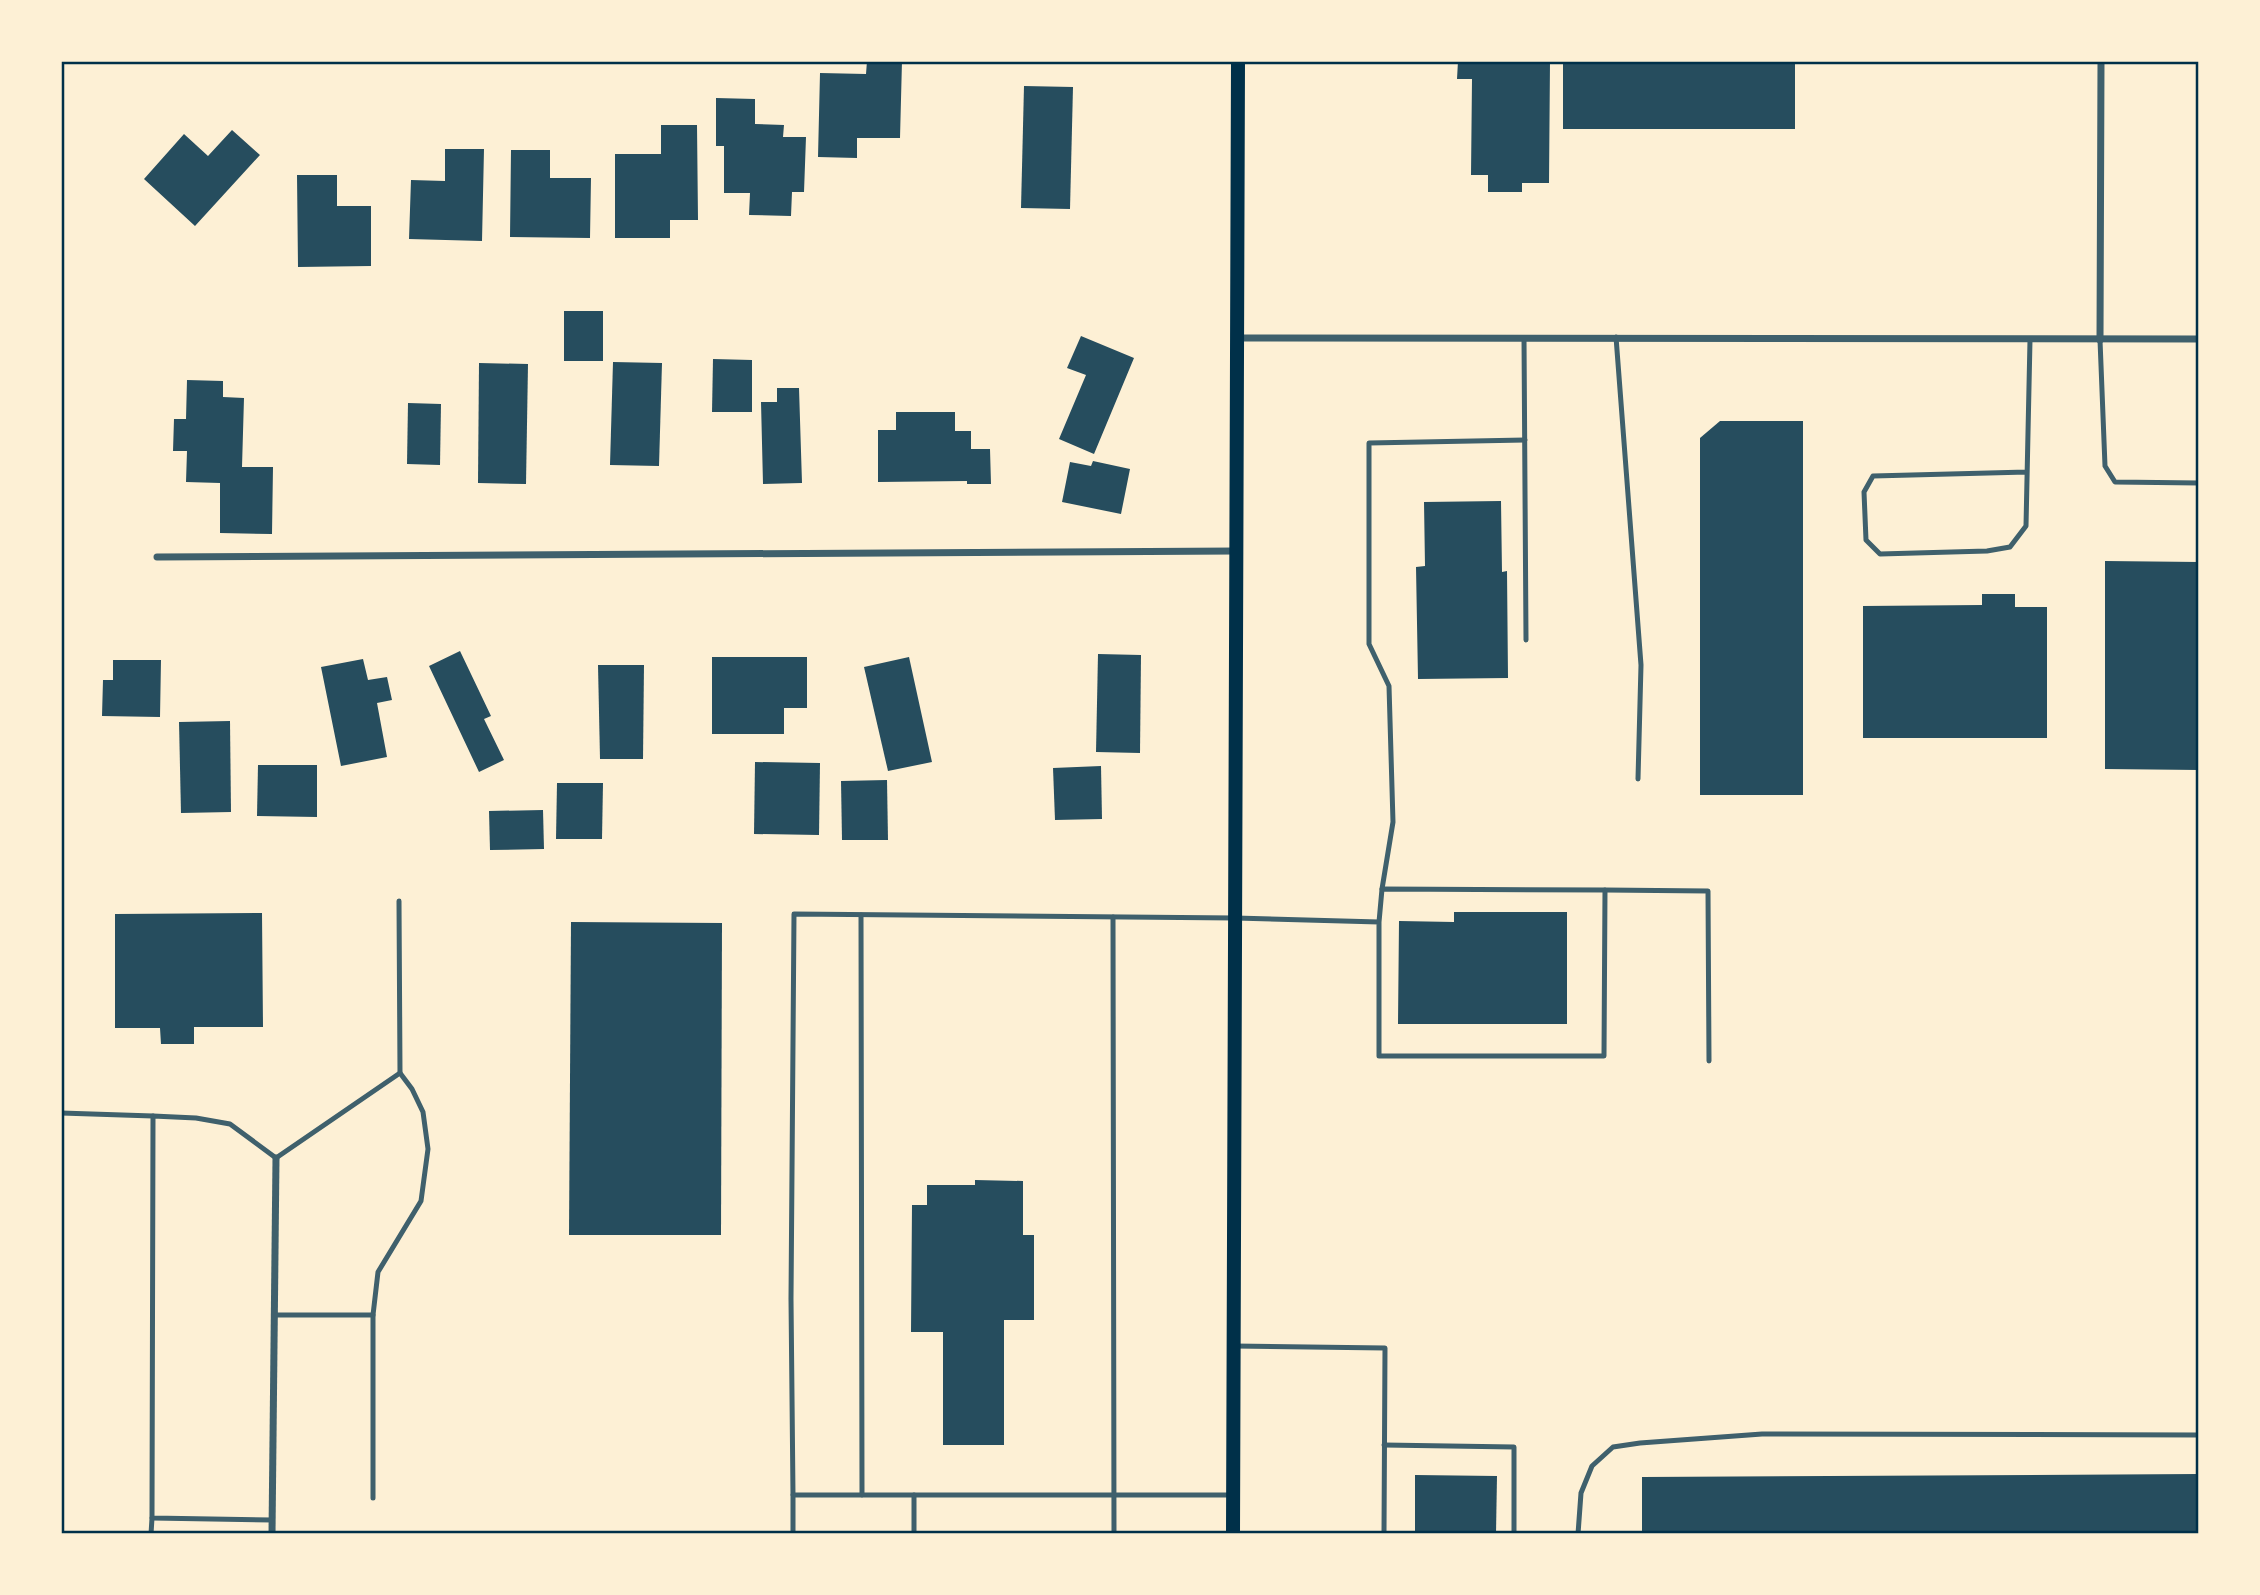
<svg xmlns="http://www.w3.org/2000/svg" width="2260" height="1595" viewBox="0 0 2260 1595" font-family="'Libre Baskerville',serif">
<style>
.building{fill:#264d5e}
.lines{fill:none;stroke-linecap:round;stroke-linejoin:round}
.service{stroke:#3f606c;stroke-width:5}
.minor{stroke:#3f606c;stroke-width:7}
.secondary{stroke:#003049;stroke-width:14}
.neatline{fill:none;stroke:#003049;stroke-width:2.5}
</style>
<rect width="100%" height="100%" fill="#fdf0d5"/>
<!-- building -->
<g class="building">
<polygon points="867,61 902,61 900,138 857,138 857,158 818,157 820,73 866,74"/>
<polygon points="1458,61 1550,61 1549,183 1522,183 1522,192 1488,192 1488,175 1471,175 1472,79 1457,79"/>
<rect x="1563" y="61" width="232" height="68"/>
<polygon points="1024,86 1073,87 1070,209 1021,208"/>
<polygon points="716,98 755,99 755,124 784,125 783,137 806,137 804,192 792,192 791,216 749,215 750,193 724,193 724,146 716,146"/>
<polygon points="661,125 697,125 698,220 670,220 670,238 615,238 615,154 661,154"/>
<polygon points="232,130 260,155 195,226 144,179 184,134 208,156"/>
<polygon points="445,149 484,149 482,241 409,239 411,180 445,181"/>
<polygon points="511,150 550,150 550,178 591,178 590,238 510,237"/>
<polygon points="297,175 337,175 337,206 371,206 371,266 298,267"/>
<rect x="564" y="311" width="39" height="50"/>
<polygon points="1081,336 1134,358 1094,454 1059,439 1086,375 1067,368"/>
<polygon points="713,359 752,360 752,412 712,412"/>
<polygon points="613,362 662,363 659,466 610,465"/>
<polygon points="479,363 528,364 526,484 478,483"/>
<polygon points="187,380 223,381 223,397 244,398 242,467 273,467 272,534 220,533 220,483 186,482 187,451 173,451 174,419 186,419"/>
<polygon points="777,388 799,388 802,483 763,484 761,402 777,402"/>
<polygon points="408,403 441,404 440,465 407,464"/>
<polygon points="896,412 955,412 955,431 971,431 971,449 990,449 991,484 967,484 967,481 878,482 878,430 896,430"/>
<polygon points="1720,421 1803,421 1803,795 1700,795 1700,438"/>
<polygon points="1093,461 1130,469 1121,514 1062,502 1070,462 1091,466"/>
<polygon points="1501,501 1502,572 1507,571 1508,678 1418,679 1416,567 1425,566 1424,502"/>
<polygon points="2105,561 2199,562 2199,770 2105,769"/>
<polygon points="1982,594 2015,594 2015,607 2047,607 2047,738 1863,738 1863,606 1982,605"/>
<polygon points="460,651 491,716 484,719 504,760 479,772 429,666"/>
<polygon points="1098,654 1141,655 1140,753 1096,752"/>
<polygon points="712,657 807,657 807,708 784,708 784,734 712,734"/>
<polygon points="909,657 932,762 888,771 864,667"/>
<polygon points="363,659 368,680 387,677 392,700 377,703 387,757 341,766 321,667"/>
<polygon points="113,660 161,660 160,717 102,716 103,680 113,680"/>
<polygon points="598,665 644,665 643,759 600,759"/>
<polygon points="230,721 231,812 181,813 179,722"/>
<polygon points="755,762 820,763 819,835 754,834"/>
<polygon points="258,765 317,765 317,817 257,816"/>
<polygon points="1101,766 1102,819 1055,820 1053,768"/>
<polygon points="887,780 888,840 842,840 841,781"/>
<polygon points="557,783 603,783 602,839 556,839"/>
<polygon points="543,810 544,849 490,850 489,811"/>
<polygon points="1454,912 1567,912 1567,1024 1398,1024 1399,921 1454,922"/>
<polygon points="262,913 263,1027 194,1027 194,1044 161,1044 160,1028 115,1028 115,914"/>
<polygon points="571,922 722,923 721,1235 569,1235"/>
<polygon points="975,1180 1023,1181 1023,1235 1034,1235 1034,1320 1004,1320 1004,1445 943,1445 943,1332 911,1332 912,1205 927,1205 927,1185 975,1185"/>
<polygon points="2199,1474 2199,1534 1642,1534 1642,1477"/>
<polygon points="1415,1475 1497,1476 1496,1534 1415,1534"/>
</g>
<g class="lines">
<!-- service -->
<g class="service">
<polyline points="1616,337 1641,665 1638,779"/>
<polyline points="1524,338 1526,640"/>
<polyline points="2100,340 2105,466 2115,482 2199,483"/>
<polyline points="2027,472 1873,476 1864,492 1866,540 1880,554 1987,551 2010,547 2026,526 2030,340"/>
<polyline points="1382,889 1393,822 1389,686 1369,644 1369,443 1525,440"/>
<polyline points="1605,890 1708,891 1709,1061"/>
<polyline points="861,915 862,1495"/>
<polyline points="1113,917 1114,1534"/>
<polyline points="61,1113 153,1116"/>
<polyline points="274,1315 373,1315"/>
<polyline points="1234,1346 1385,1348 1384,1534"/>
<polyline points="1384,1445 1514,1447 1514,1534"/>
<polyline points="914,1495 914,1534"/>
<polyline points="1233,1495 793,1495 791,1299 794,914 1235,918 1379,922 1379,1056 1604,1056 1605,890 1382,889 1379,922"/>
<polyline points="373,1498 373,1315 378,1272 421,1201 428,1149 423,1112 412,1089 400,1073 399,901"/>
<polyline points="272,1520 152,1518 153,1116 196,1118 230,1124 276,1158 400,1073"/>
<polyline points="151,1534 152,1518"/>
<polyline points="793,1534 793,1495"/>
<polyline points="1578,1534 1581,1493 1592,1466 1613,1447 1640,1443 1762,1434 2199,1435"/>
</g>
<!-- minor -->
<g class="minor">
<polyline points="1238,338 2199,339"/>
<polyline points="2100,340 2101,61"/>
<polyline points="157,557 1236,551"/>
<polyline points="272,1534 276,1158"/>
</g>
<!-- secondary -->
<polyline class="secondary" points="1233,1534 1238,61"/>
</g>
<!-- border -->
<rect width="2260" height="1595" fill="none" stroke="#fdf0d5" stroke-width="126"/>
<rect x="63" y="63" width="2134" height="1469" class="neatline"/>
</svg>
